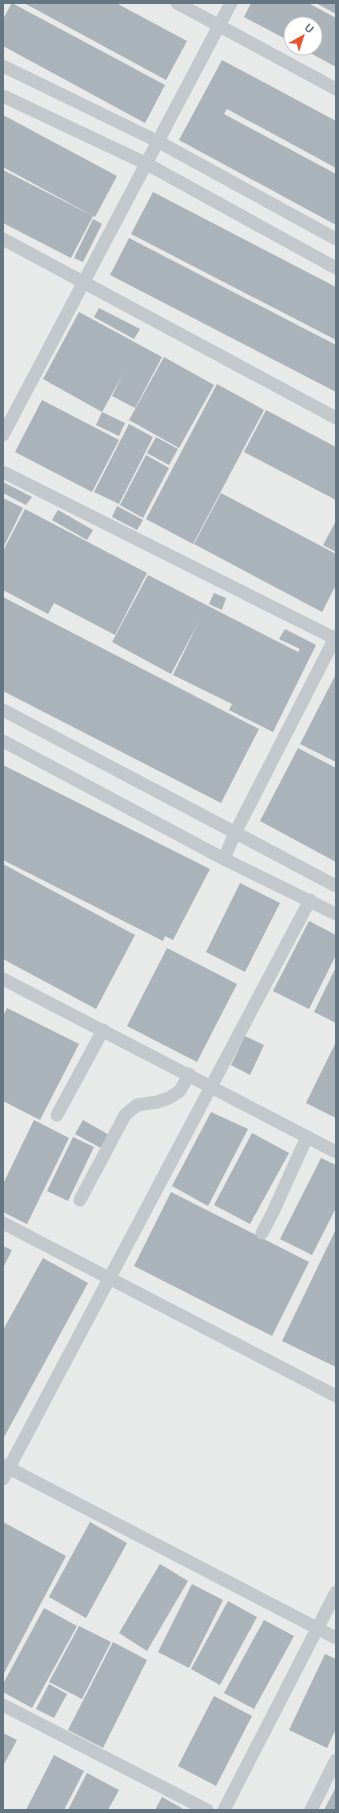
<svg xmlns="http://www.w3.org/2000/svg" width="339" height="1813" viewBox="0 0 339 1813" font-family="'Open Sans',sans-serif">
<style>
.built{fill:#e8e9e9;fill-rule:evenodd}
.building{fill:#aab3b9}
.lines{fill:none;stroke-linecap:round;stroke-linejoin:round}
.minor{stroke:#c3c8cc;stroke-width:13}
</style>
<rect width="100%" height="100%" fill="#fafaf8"/>
<!-- built -->
<path class="built" d="M 3,3 L 336,3 L 336,1810 L 3,1810 ZM 291,24 L 315,24 L 315,48 L 291,48 Z"/>
<!-- building -->
<g class="building">
<polygon points="12,3 165,85 145,123 3,46 3,19"/>
<polygon points="24,3 116,3 187,41 166,80"/>
<polygon points="251,3 308,3 336,18 336,67 301,48 315,48 315,24 291,24 291,42 244,17"/>
<polygon points="316,3 336,3 336,14"/>
<polygon points="222,60 336,121 336,168 227,109 224,114 336,174 336,225 179,140"/>
<polygon points="3,115 117,176 95,217 3,167"/>
<polygon points="3,170 93,216 71,258 3,223"/>
<polygon points="153,192 336,287 336,340 131,234"/>
<polygon points="93,219 102,224 83,262 74,258"/>
<polygon points="129,238 336,345 336,392 110,275"/>
<polygon points="99,308 140,329 134,339 94,317"/>
<polygon points="79,312 162,357 135,408 112,396 123,374 102,412 43,379"/>
<polygon points="164,357 214,385 179,448 129,420"/>
<polygon points="217,384 264,410 193,544 146,519"/>
<polygon points="42,400 119,440 92,492 15,452"/>
<polygon points="266,410 336,447 336,500 244,452"/>
<polygon points="102,412 125,423 119,436 96,425"/>
<polygon points="129,424 153,437 119,504 94,492"/>
<polygon points="156,437 178,449 169,465 147,453"/>
<polygon points="146,455 169,468 143,518 120,505"/>
<polygon points="3,482 32,497 26,505 3,493"/>
<polygon points="221,493 336,554 336,585 322,612 194,544"/>
<polygon points="3,498 23,508 3,548"/>
<polygon points="117,506 143,520 137,530 112,517"/>
<polygon points="25,509 147,573 115,635 54,603 48,614 3,590 3,551"/>
<polygon points="58,510 93,530 87,540 52,520"/>
<polygon points="336,521 336,552 323,545"/>
<polygon points="148,575 298,652 300,649 279,639 285,629 316,645 273,732 229,710 232,704 173,675 199,621 171,674 112,642"/>
<polygon points="214,593 226,598 222,610 209,604"/>
<polygon points="3,597 259,729 221,803 3,691"/>
<polygon points="336,674 336,762 300,744"/>
<polygon points="298,748 336,768 336,862 260,821"/>
<polygon points="3,765 210,869 173,940 165,936 163,941 3,860"/>
<polygon points="3,864 135,935 96,1009 3,959"/>
<polygon points="240,883 280,903 245,972 206,952"/>
<polygon points="309,921 336,935 336,955 309,1009 273,991"/>
<polygon points="167,948 237,984 197,1062 127,1026"/>
<polygon points="336,967 336,1023 314,1012"/>
<polygon points="7,1008 79,1044 40,1120 3,1101 3,1016"/>
<polygon points="245,1036 264,1045 250,1075 231,1065"/>
<polygon points="336,1042 336,1118 306,1103"/>
<polygon points="211,1112 248,1129 208,1206 172,1186"/>
<polygon points="34,1120 69,1138 27,1224 3,1212 3,1184"/>
<polygon points="83,1120 109,1135 101,1148 75,1134"/>
<polygon points="252,1133 289,1153 250,1224 214,1205"/>
<polygon points="73,1137 94,1147 68,1201 47,1191"/>
<polygon points="321,1158 336,1165 336,1208 312,1255 280,1239"/>
<polygon points="171,1192 309,1262 272,1336 134,1266"/>
<polygon points="336,1229 336,1367 282,1341"/>
<polygon points="3,1246 12,1250 3,1268"/>
<polygon points="43,1258 88,1283 3,1439 3,1330"/>
<polygon points="3,1522 66,1556 3,1675"/>
<polygon points="90,1522 127,1543 86,1618 49,1597"/>
<polygon points="160,1564 188,1581 147,1651 119,1633"/>
<polygon points="192,1584 223,1600 189,1668 158,1652"/>
<polygon points="228,1601 257,1617 220,1685 191,1669"/>
<polygon points="44,1608 77,1626 32,1708 3,1692 3,1684"/>
<polygon points="264,1620 294,1636 254,1709 224,1693"/>
<polygon points="79,1626 111,1642 82,1699 49,1682"/>
<polygon points="113,1642 147,1660 103,1748 68,1730"/>
<polygon points="325,1654 336,1659 336,1729 327,1748 289,1730"/>
<polygon points="49,1684 67,1694 54,1718 36,1709"/>
<polygon points="214,1696 252,1716 216,1786 178,1766"/>
<polygon points="3,1733 17,1740 3,1766"/>
<polygon points="54,1755 84,1771 64,1810 26,1810"/>
<polygon points="87,1773 119,1790 108,1810 68,1810"/>
<polygon points="336,1787 336,1810 324,1810"/>
<polygon points="162,1797 185,1810 155,1810"/>
</g>
<g class="lines">
<!-- minor -->
<g class="minor">
<polyline points="177,3 336,89"/>
<polyline points="3,66 159,142 336,239"/>
<polyline points="3,96 147,164 336,268"/>
<polyline points="3,239 336,418"/>
<polyline points="3,435 231,3"/>
<polyline points="3,472 336,639"/>
<polyline points="3,710 336,886"/>
<polyline points="3,741 224,859 336,914"/>
<polyline points="224,859 235,833 336,636"/>
<polyline points="3,979 336,1152"/>
<polyline points="57,1115 103,1030"/>
<polyline points="80,1200 125,1115 137,1105 157,1102 169,1098 180,1091 189,1074"/>
<polyline points="3,1223 336,1396"/>
<polyline points="262,1233 273,1212 307,1137"/>
<polyline points="3,1465 336,1638"/>
<polyline points="3,1479 310,900"/>
<polyline points="3,1705 207,1810"/>
<polyline points="224,1810 336,1592"/>
<polyline points="311,1810 336,1760"/>
</g>
</g>
<!-- border -->
<rect width="339" height="1813" fill="none" stroke="#657683" stroke-width="8"/>
<!-- north arrow -->
<g transform="translate(303 36) rotate(39)"><circle r="19" fill="#ffffff" stroke="#c1c8cd"/>
<path d="M0-3L7 15L0 10L-7 15Z" fill="#e4572e"/>
<text y="-6" font-size="11" font-weight="bold" text-anchor="middle" fill="#657683">U</text>
</g>
</svg>
